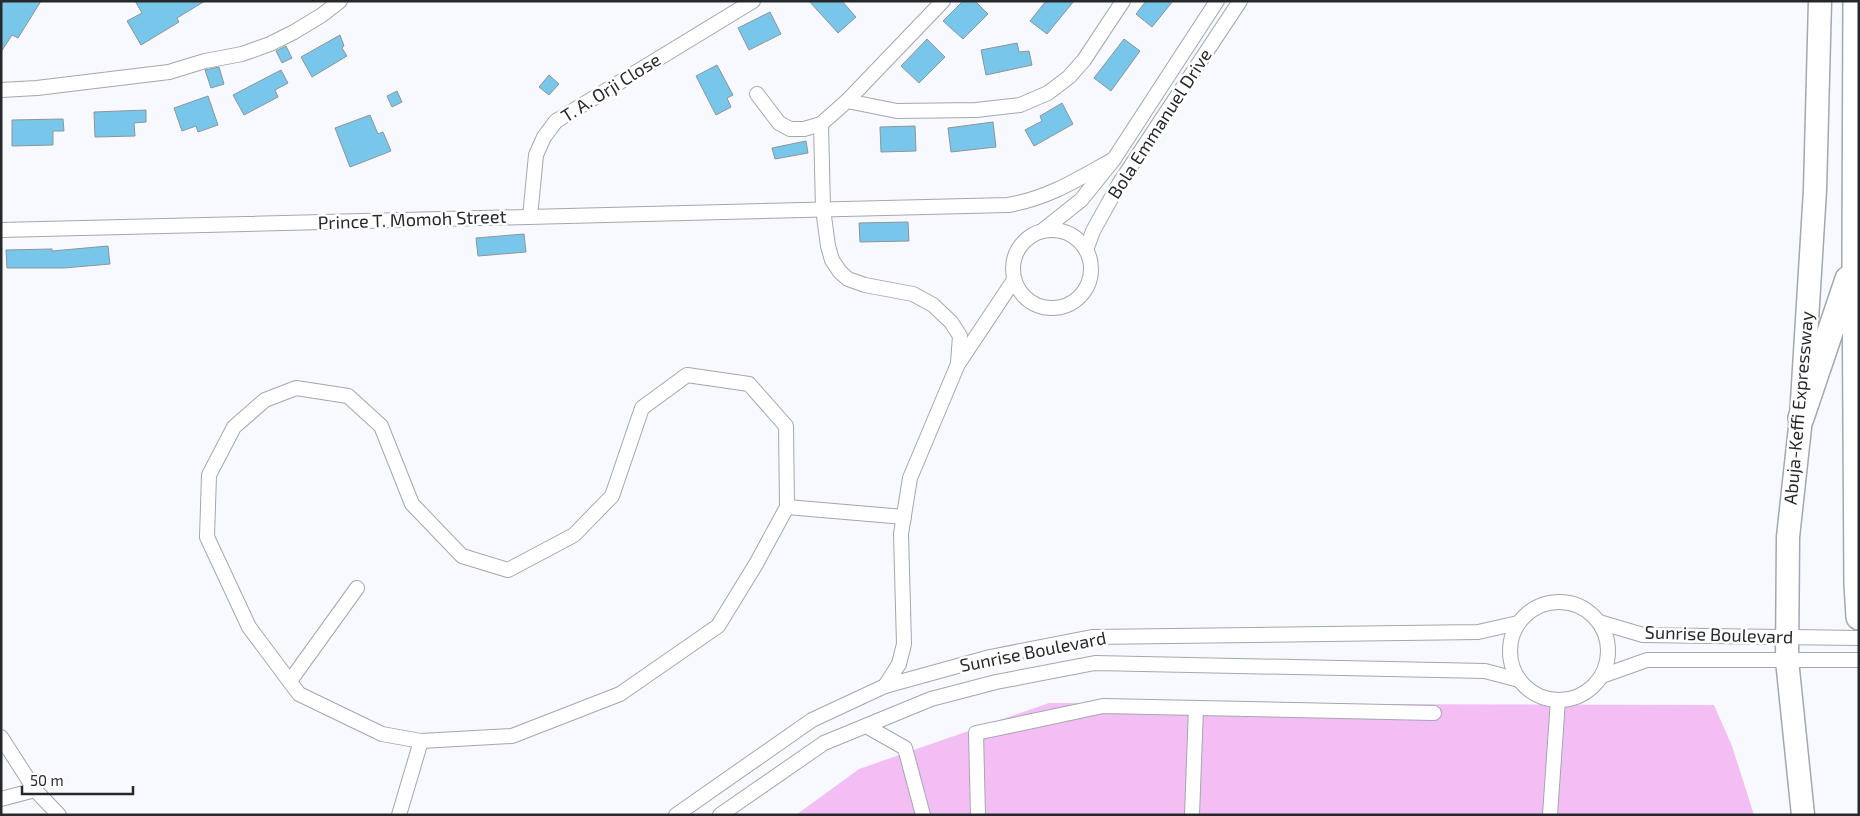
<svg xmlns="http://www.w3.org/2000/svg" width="1860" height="816" viewBox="0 0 1860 816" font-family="'Exo 2',sans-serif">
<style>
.green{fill:#f3bef3}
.building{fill:#78c7ea;stroke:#8d9599}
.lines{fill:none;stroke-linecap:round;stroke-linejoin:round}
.minor-casing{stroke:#a3a7ae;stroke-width:16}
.trunk-casing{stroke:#a3a7ae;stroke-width:25}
.motorway-casing{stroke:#a3a7ae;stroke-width:28}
.minor{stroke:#fff;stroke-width:14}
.trunk{stroke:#fff;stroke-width:22}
.motorway{stroke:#fff;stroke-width:25}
.labels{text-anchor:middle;stroke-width:5;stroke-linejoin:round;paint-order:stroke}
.street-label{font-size:18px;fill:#26282b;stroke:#fff}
</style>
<rect width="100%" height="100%" fill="#f7f9fe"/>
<!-- green -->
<polygon class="green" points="1049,703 1714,705 1732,746 1754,815 796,815 859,769"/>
<!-- building -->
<g class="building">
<polygon points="1,1 41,1 18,38 12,35 1,52"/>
<polygon points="135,1 205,1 177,18 179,22 141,45 127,21 142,13"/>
<polygon points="809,1 842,1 856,17 838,33"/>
<polygon points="963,1 975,1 988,14 963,39 943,21"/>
<polygon points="1046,1 1074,1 1047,34 1030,21"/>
<polygon points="1146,1 1173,1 1152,27 1136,14"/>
<polygon points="770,12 781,34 749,50 738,28"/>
<polygon points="340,35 344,46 342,48 347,56 312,77 301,57"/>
<polygon points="927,39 945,57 919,83 901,66"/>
<polygon points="1124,39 1140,51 1111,91 1094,78"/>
<polygon points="1017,43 1019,52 1029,51 1032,65 986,75 981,50"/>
<polygon points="286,46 292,58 282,63 276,51"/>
<polygon points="717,65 733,95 727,98 731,107 716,115 696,76"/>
<polygon points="219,67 224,84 211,88 205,70"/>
<polygon points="281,70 288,83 275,90 278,97 244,115 233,95"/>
<polygon points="549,75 559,84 549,95 539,87"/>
<polygon points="397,91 402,102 392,107 387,96"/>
<polygon points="208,96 218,125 198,132 196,126 182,131 174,108"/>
<polygon points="1062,103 1073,124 1034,146 1025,130 1042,121 1040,116"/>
<polygon points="146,110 146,122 134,123 135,136 95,137 94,112"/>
<polygon points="370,115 378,134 383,132 391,151 350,167 335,128"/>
<polygon points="63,119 64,131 53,131 53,145 12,146 12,120"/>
<polygon points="993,122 996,147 951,152 948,128"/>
<polygon points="915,126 916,151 881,152 880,127"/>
<polygon points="806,141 808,153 775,159 772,148"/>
<polygon points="908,222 909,241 860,242 859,223"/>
<polygon points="524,234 526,252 478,256 476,238"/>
<polygon points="108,246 110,264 64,268 7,268 6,250 52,249 52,251"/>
</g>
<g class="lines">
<!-- minor casing -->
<g class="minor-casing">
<g id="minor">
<polyline points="1,90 37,88 169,72 205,61 242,54 270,44 294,32 322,15 340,1"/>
<polyline points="757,94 779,123 790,129 804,129 821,124 847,101 943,1"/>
<polyline points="847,101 897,111 976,110 1020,105 1048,93 1069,77 1084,60 1123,1"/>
<polyline points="821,124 823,209 828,246 832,260 840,272 848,279 865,285 913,294 933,305 951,322 960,336 958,363"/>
<polyline points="530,217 536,155 544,137 556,121 753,1"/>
<path d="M 1,230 L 1008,205 C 1049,198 1078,179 1114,159"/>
<circle cx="1052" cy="269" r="39"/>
<polyline points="1042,231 1081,200 1114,159 1217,1"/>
<polyline points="1086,250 1093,231 1119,184 1240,1"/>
<polygon points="687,375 749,384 786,426 787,507 756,564 718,626 620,694 512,736 421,741 382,734 299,694 249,627 207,537 209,475 234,427 265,400 296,388 348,396 381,426 412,504 462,556 508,570 574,535 612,496 642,408"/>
<polyline points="787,507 904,517"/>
<circle cx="1559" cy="651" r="49"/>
<polyline points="1599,622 1643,635 1859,638"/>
<polyline points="1602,676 1647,660 1859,660"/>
<polyline points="290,681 357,588"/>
<polyline points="885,686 899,664 904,644 901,534 910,478 958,364 1014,280"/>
<polyline points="866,726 905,748 923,815"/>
<polyline points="1,737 35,790 59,815"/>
<polyline points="1,799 35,790"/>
<polyline points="399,815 421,741"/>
<polyline points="676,815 812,720 885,686 990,657 1092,637 1478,632 1518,623"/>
<polyline points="720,815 824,743 931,699 996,682 1095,663 1485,671 1519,680"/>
<polyline points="978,815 976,733 1103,706 1434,713"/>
<polyline points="1192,815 1196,708"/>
<polyline points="1550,815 1558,700"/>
</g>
</g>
<!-- trunk casing -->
<g class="trunk-casing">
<polyline id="trunk" points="1803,815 1787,660 1788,537 1801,418 1815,190 1820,1"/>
</g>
<!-- motorway casing -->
<g class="motorway-casing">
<g id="motorway">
<polyline points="1856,1 1855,260 1857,584 1859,617"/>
<polyline points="1801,418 1848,279"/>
</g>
</g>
<!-- minor -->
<use href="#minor" class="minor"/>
<!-- trunk -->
<use href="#trunk" class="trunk"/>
<!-- motorway -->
<use href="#motorway" class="motorway"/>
</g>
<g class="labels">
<!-- street labels -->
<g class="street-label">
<text transform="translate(611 88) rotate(-32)" y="6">T. A. Orji Close</text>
<text transform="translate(1160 124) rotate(-57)" y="6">Bola Emmanuel Drive</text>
<text transform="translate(412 220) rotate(-2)" y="6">Prince T. Momoh Street</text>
<text transform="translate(1799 408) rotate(-85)" y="6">Abuja-Keffi Expressway</text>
<text transform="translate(1719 635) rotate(2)" y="6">Sunrise Boulevard</text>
<text transform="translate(1033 652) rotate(-11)" y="6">Sunrise Boulevard</text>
</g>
</g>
<!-- border -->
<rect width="1860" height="816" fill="none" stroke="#26282b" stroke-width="5"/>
<!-- scale -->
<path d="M22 786v8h111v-8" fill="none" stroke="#26282b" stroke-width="2.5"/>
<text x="30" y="786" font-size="15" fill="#26282b" stroke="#ffffff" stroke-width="4" paint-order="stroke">50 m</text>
</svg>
